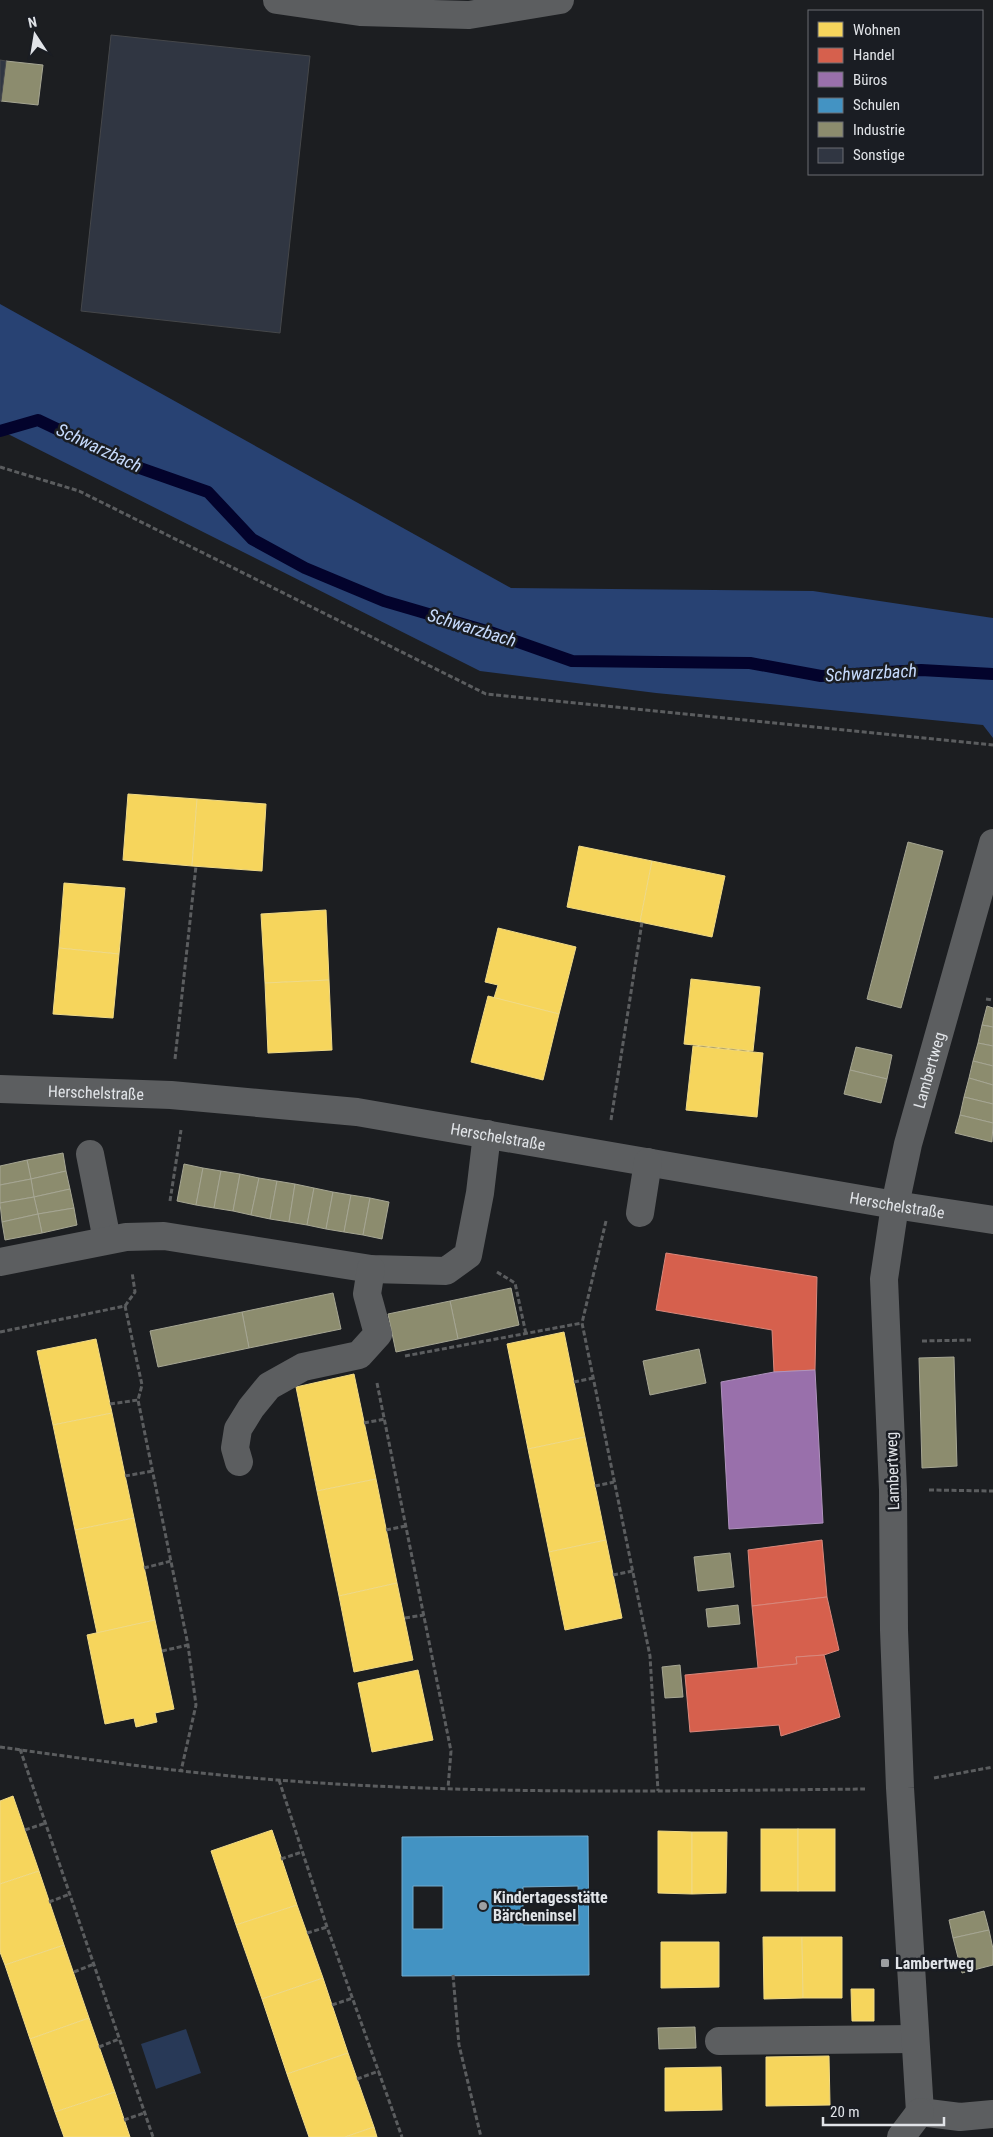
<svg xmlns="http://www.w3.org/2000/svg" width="993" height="2137" viewBox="0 0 993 2137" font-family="'Roboto Condensed',sans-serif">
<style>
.green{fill:#283957}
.forest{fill:#284273}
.homes{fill:#f6d55c;stroke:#f0da86}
.shops{fill:#d6604d;stroke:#d9887c}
.offices{fill:#9970ab;stroke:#af93bd}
.schools{fill:#4393c3;stroke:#72abce;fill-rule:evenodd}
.industry{fill:#8c8c6e;stroke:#a6a693}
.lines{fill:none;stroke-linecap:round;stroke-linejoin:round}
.stream{stroke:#03032c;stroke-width:12}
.building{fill:#303642;stroke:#45474a}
.path{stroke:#5b5d5f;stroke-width:3;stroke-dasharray:5 2.5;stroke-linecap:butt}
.minor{stroke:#5c5e60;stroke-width:28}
.poi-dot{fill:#9c9fa2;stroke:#1a1d23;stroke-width:2}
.labels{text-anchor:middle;stroke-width:5;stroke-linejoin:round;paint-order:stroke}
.street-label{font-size:16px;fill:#e1e4e8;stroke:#1a1d23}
.poi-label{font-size:16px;font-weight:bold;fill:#e1e4e8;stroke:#1a1d23;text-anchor:start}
.water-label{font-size:18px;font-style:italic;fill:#c6dafc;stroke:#1a1d23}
</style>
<rect width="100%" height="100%" fill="#1c1e21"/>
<!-- green -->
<polygon class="green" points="186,2029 201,2073 156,2089 141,2044"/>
<!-- forest -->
<polygon class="forest" points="0,304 511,588 813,591 993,618 993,738 983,725 656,693 480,671 0,430"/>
<!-- homes -->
<g class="homes">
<polygon points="128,794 197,799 192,866 123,860"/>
<polygon points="197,799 266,804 262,871 192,866"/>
<polygon points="579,846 652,861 640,922 567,907"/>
<polygon points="652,861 725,876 712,937 640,922"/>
<polygon points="64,883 125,888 119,954 59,948"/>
<polygon points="326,910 329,980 265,983 261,914"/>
<polygon points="498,928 576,947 559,1014 494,998 498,985 485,982"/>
<polygon points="59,948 119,954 113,1018 53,1014"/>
<polygon points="691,979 760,987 753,1051 684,1044"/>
<polygon points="329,980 332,1050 268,1053 265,983"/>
<polygon points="488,996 559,1014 543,1080 471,1062"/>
<polygon points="693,1046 763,1053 757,1117 686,1110"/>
<polygon points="564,1332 585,1437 528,1449 507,1344"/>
<polygon points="96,1339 112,1413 53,1425 37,1351"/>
<polygon points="354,1374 376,1479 317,1491 296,1387"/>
<polygon points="112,1413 134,1518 75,1530 53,1425"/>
<polygon points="585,1437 606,1540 549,1552 528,1449"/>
<polygon points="376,1479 397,1583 339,1596 317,1491"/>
<polygon points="134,1518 155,1620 97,1633 75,1530"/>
<polygon points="606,1540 622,1618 565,1630 549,1552"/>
<polygon points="397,1583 413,1660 354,1672 339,1596"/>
<polygon points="155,1620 174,1709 155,1713 157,1722 136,1727 134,1718 105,1724 87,1635"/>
<polygon points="418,1670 433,1740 372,1752 358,1683"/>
<polygon points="13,1796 39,1871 0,1884 0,1801"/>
<rect x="761" y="1829" width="37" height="62"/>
<rect x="798" y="1829" width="37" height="62"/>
<polygon points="272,1830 297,1905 236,1925 211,1851"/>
<polygon points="658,1831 692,1832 692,1894 658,1893"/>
<polygon points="692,1832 727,1832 726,1893 692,1894"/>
<polygon points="39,1871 64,1945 5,1965 0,1952 0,1884"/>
<polygon points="297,1905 323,1978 262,1999 236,1925"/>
<polygon points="763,1937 802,1937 803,1998 764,1999"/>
<polygon points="802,1937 842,1937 842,1998 803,1998"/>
<polygon points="661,1942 719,1942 719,1987 661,1988"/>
<polygon points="64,1945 89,2018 30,2039 5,1965"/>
<polygon points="323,1978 348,2053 287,2074 262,1999"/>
<polygon points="851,1989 874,1989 874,2021 852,2021"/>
<polygon points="89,2018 115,2092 55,2112 30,2039"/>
<polygon points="348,2053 374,2127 345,2137 309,2137 287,2074"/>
<polygon points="829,2056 830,2105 766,2106 766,2057"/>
<polygon points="721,2067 722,2110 665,2111 665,2068"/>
<polygon points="115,2092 130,2137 64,2137 55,2112"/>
<polygon points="374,2127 377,2137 345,2137"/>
</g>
<!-- shops -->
<g class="shops">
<polygon points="666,1253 817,1277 815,1370 774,1372 772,1330 656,1310"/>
<polygon points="822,1540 827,1597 752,1606 748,1550"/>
<polygon points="827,1597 839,1650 824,1655 796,1657 797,1664 758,1668 752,1606"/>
<polygon points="824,1655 840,1717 781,1736 779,1725 690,1732 685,1675 797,1664 796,1657"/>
</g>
<!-- offices -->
<polygon class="offices" points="815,1370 823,1523 729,1529 721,1382 774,1372"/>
<!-- schools -->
<path class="schools" d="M 588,1836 L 589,1975 L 402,1976 L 402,1837 ZM 413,1886 L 443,1886 L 443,1929 L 413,1929 ZM 578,1886 L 579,1925 L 523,1925 L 523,1887 Z"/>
<!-- industry -->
<g class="industry">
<polygon points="6,61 43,65 38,105 1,101"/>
<polygon points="908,842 943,851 901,1008 867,999"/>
<polygon points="987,1006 993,1008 993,1027 982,1025"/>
<polygon points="982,1025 993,1027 993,1046 978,1043"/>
<polygon points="978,1043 993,1046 993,1066 973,1061"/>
<polygon points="856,1047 892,1055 887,1079 850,1070"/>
<polygon points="973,1061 993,1066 993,1085 969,1078"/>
<polygon points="850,1070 887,1079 881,1103 844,1094"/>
<polygon points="969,1078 993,1085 993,1104 964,1097"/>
<polygon points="964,1097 993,1104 993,1123 960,1115"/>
<polygon points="960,1115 993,1123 992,1142 955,1133"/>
<polygon points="63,1153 66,1171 31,1179 27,1160"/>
<polygon points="27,1160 31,1179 0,1185 0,1166"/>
<polygon points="184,1164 203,1168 196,1205 177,1201"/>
<polygon points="203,1168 221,1171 214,1208 196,1205"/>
<polygon points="66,1171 70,1189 34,1197 31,1179"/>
<polygon points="221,1171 240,1174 233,1211 214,1208"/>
<polygon points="240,1174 259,1178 251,1215 233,1211"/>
<polygon points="259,1178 277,1181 270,1219 251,1215"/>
<polygon points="31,1179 34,1197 0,1203 0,1185"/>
<polygon points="277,1181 295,1184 289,1222 270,1219"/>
<polygon points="295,1184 314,1188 307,1225 289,1222"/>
<polygon points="314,1188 333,1192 326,1229 307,1225"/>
<polygon points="70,1189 74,1208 38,1214 34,1197"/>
<polygon points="333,1192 351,1195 344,1232 326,1229"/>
<polygon points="351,1195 370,1198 363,1235 344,1232"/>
<polygon points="34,1197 38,1214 2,1222 0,1203"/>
<polygon points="370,1198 389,1202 382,1239 363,1235"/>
<polygon points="74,1208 77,1225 42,1233 38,1214"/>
<polygon points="38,1214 42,1233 5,1240 2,1222"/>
<polygon points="511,1288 519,1325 458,1339 450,1301"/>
<polygon points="333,1293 341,1329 249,1348 242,1312"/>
<polygon points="450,1301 458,1339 396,1352 388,1314"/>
<polygon points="242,1312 249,1348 158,1367 150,1331"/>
<polygon points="699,1349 706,1383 650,1395 643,1361"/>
<polygon points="954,1357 957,1466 922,1468 919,1358"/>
<polygon points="730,1553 734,1587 698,1591 694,1557"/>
<polygon points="738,1605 740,1624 708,1627 706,1609"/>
<polygon points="680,1665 683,1697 665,1698 662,1667"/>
<polygon points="984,1911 989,1930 953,1938 949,1920"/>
<polygon points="989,1930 993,1949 993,1965 962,1973 953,1938"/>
<polygon points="695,2027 696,2048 659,2049 658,2028"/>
</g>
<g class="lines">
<!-- stream -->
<polyline class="stream" points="0,431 38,420 137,467 208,492 252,539 305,568 384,601 490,632 572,661 750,663 821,676 921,670 993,674"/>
</g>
<!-- building -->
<g class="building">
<polygon points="111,35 310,56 280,333 81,311"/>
<polygon points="0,60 6,61 1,101 0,101"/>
</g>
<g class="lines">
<!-- path -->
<g class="path">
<polyline points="0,467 79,491 486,694 993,745"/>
<polyline points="986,999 993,1000"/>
<polyline points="175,1059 196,866"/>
<polyline points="611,1120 642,922"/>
<polyline points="170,1201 181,1130"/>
<polyline points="606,1221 582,1323 650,1656 658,1791"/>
<polyline points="497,1272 515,1283 526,1334"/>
<polyline points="125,1306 135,1292 132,1272"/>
<polyline points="0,1332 125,1306 142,1385 138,1400 188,1645 196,1705 181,1771"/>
<polyline points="922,1341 971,1340"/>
<polyline points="405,1356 582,1323"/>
<polyline points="574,1382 593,1378"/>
<polyline points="377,1383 451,1751 448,1788"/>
<polyline points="110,1404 138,1400"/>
<polyline points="364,1423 385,1419"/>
<polyline points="125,1476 153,1471"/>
<polyline points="595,1486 614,1482"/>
<polyline points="929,1490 993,1491"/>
<polyline points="386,1530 406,1526"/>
<polyline points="144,1568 171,1561"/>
<polyline points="613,1575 633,1571"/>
<polyline points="405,1618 424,1615"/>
<polyline points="162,1651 188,1645"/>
<path d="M 0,1747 C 92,1760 184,1773 277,1780 C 472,1795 669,1791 865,1789"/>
<polyline points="20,1749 153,2137"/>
<polyline points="934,1778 993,1767"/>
<polyline points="279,1780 327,1927 402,2137"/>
<polyline points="25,1830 46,1823"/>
<polyline points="281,1859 302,1852"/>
<polyline points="49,1902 70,1894"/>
<polyline points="307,1933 327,1927"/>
<polyline points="74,1972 94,1964"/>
<polyline points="453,1975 459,2045 481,2137"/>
<polyline points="332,2005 353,1998"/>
<polyline points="99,2047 119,2039"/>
<polyline points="357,2079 379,2071"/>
<polyline points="124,2120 144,2113"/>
</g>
<!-- minor -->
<g class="minor">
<polyline points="277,0 360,12 469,15 560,0"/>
<path id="s1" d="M 0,1089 L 171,1095 L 357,1112 L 895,1205 L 993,1220"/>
<polyline points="90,1154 107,1240"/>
<polyline points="640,1213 648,1162"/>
<polyline points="0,1262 126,1237 164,1236 371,1269 446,1271 468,1255 480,1193 487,1134"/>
<polyline points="239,1462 235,1448 238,1429 251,1408 269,1386 303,1367 359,1355 378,1334 367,1294 371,1269"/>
<polyline points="719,2041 914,2039"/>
<path id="s2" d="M 920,2112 L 900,1788 L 894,1630 L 893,1490 L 884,1279 L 895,1205 L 908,1144 L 993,843"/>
<polyline points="920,2112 960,2117 993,2114"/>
<polyline points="901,2137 920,2112"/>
</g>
</g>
<!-- markers -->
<g class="poi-dot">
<circle cx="483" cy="1906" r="5"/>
<rect x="880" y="1958" width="10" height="10" rx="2.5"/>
</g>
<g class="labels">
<!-- street labels -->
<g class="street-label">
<text dy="6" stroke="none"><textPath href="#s2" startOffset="1048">Lambertweg</textPath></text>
<text dy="6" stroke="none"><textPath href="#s1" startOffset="96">Herschelstraße</textPath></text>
<text dy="6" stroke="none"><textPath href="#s1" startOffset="501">Herschelstraße</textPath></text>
<text dy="6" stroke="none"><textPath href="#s1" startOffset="906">Herschelstraße</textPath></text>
<text transform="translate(892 1471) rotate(-92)" y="6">Lambertweg</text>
</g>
<!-- poi labels -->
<g class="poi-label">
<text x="493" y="1903">Kindertagesstätte<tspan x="493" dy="18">Bärcheninsel</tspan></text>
<text x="895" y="1969">Lambertweg</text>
</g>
<!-- water labels -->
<g class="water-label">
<text transform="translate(99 448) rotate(25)" y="6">Schwarzbach</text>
<text transform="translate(472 628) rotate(17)" y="6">Schwarzbach</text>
<text transform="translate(871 673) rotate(-3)" y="6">Schwarzbach</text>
</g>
</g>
<!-- legend -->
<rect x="808" y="10" width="175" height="165" fill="#1a1d23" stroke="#6a6d72"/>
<rect x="818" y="22" width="25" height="15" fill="#f6d55c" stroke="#6a6d72"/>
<text x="853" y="35" font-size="15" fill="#e1e4e8">Wohnen</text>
<rect x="818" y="48" width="25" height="15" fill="#d6604d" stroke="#6a6d72"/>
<text x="853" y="60" font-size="15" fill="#e1e4e8">Handel</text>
<rect x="818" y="72" width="25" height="15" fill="#9970ab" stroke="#6a6d72"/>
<text x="853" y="85" font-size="15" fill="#e1e4e8">Büros</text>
<rect x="818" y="98" width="25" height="15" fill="#4393c3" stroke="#6a6d72"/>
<text x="853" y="110" font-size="15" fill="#e1e4e8">Schulen</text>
<rect x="818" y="122" width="25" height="15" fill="#8c8c6e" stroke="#6a6d72"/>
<text x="853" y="135" font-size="15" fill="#e1e4e8">Industrie</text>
<rect x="818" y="148" width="25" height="15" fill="#303642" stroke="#6a6d72"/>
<text x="853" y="160" font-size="15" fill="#e1e4e8">Sonstige</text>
<!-- north arrow -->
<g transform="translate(35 35) rotate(348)" stroke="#1a1d23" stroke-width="4" paint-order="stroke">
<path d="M0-4L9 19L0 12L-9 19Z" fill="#e1e4e8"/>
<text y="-8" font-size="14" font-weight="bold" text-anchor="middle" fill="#e1e4e8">N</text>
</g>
<!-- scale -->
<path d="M823 2117v8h121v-8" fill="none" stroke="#e1e4e8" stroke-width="2.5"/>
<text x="830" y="2117" font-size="15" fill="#e1e4e8" stroke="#1a1d23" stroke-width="4" paint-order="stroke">20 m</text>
</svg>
